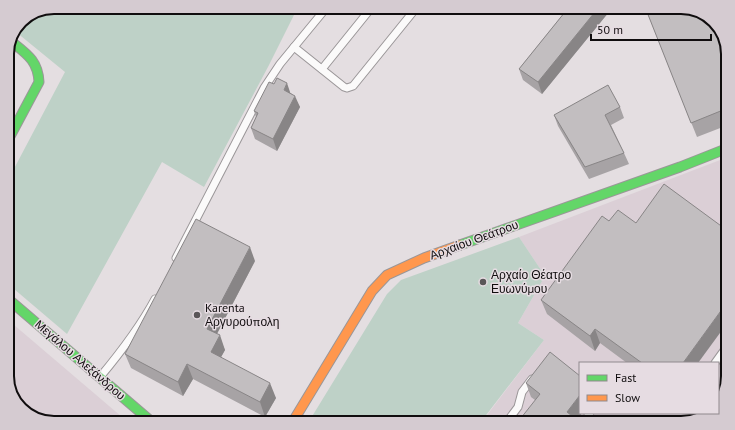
<svg xmlns="http://www.w3.org/2000/svg" width="735" height="430" viewBox="0 0 735 430" font-family="'PT Sans',sans-serif">
<style>
.built{fill:#dbcfd6}
.green{fill:#bed1c7}
.lines{fill:none;stroke-linecap:round;stroke-linejoin:round}
.lane-casing{stroke:#9a9698;stroke-width:9}
.fast-casing{stroke:#9a9698;stroke-width:11}
.slow-casing{stroke:#9a9698;stroke-width:11}
.lane{stroke:#fbfafa;stroke-width:7}
.fast{stroke:#63d668;stroke-width:9}
.slow{stroke:#ff974d;stroke-width:9}
.wall{fill:#a7a3a5}
.shaded-wall{fill:#888586}
.building{fill:#c2bec0;stroke:#888586}
.poi-dot{fill:#5a5658;stroke:#e6dce2;stroke-width:1.5}
.labels{text-anchor:middle;stroke-width:3;stroke-linejoin:round;paint-order:stroke}
.street-label{font-size:12px;fill:#100d0e;stroke:#e6dce2}
.poi-label{font-size:12px;fill:#100d0e;stroke:#e6dce2;text-anchor:start}
.rim{fill:none;stroke:#100d0e;stroke-width:2}
</style>
<rect width="100%" height="100%" fill="#e4dee1"/>
<!-- built -->
<g class="built">
<polygon points="728,157 728,376 722,400 718,403 718,363 580,363 580,413 708,413 704,417 681,423 481,423 544,340 518,323 545,276 519,237"/>
<polygon points="7,319 129,423 54,423 30,417 13,400 7,379"/>
</g>
<!-- green -->
<g class="green">
<polygon points="54,7 298,7 269,65 204,187 162,162 67,334 7,283 7,182 65,72 16,32 21,21"/>
<polygon points="519,237 545,276 518,323 544,340 480,423 308,423 387,294 401,280"/>
</g>
<g class="lines">
<!-- lane casing -->
<g class="lane-casing">
<g id="lane">
<polyline points="294,47 344,87 347,88 353,86 417,7"/>
<polyline points="322,69 372,7"/>
<polyline points="176,258 264,88 280,64 327,7"/>
<polyline points="715,363 728,345"/>
<path d="M 100,377 C 120,353 140,327 155,299"/>
<polyline points="693,413 694,420"/>
<polyline points="506,423 518,407 522,392 532,379"/>
<polyline points="589,423 585,420 590,413"/>
</g>
</g>
<!-- fast casing -->
<g class="fast-casing">
<g id="fast">
<path d="M 7,142 L 39,82 C 38,61 27,54 12,42"/>
<polyline points="460,245 680,167 728,148"/>
<polyline points="7,298 153,423"/>
</g>
</g>
<!-- slow casing -->
<g class="slow-casing">
<polyline id="slow" points="292,423 372,291 387,275 424,258 460,245"/>
</g>
<!-- lane -->
<use href="#lane" class="lane"/>
<!-- fast -->
<use href="#fast" class="fast"/>
<!-- slow -->
<use href="#slow" class="slow"/>
</g>
<!-- wall -->
<g class="wall">
<polygon points="569,7 613,7 542,94 523,80 519,69"/>
<polygon points="645,7 728,51 728,125 697,137"/>
<polygon points="291,93 300,107 277,151 255,139 251,128 256,117 254,111"/>
<polygon points="620,107 624,118 611,125 624,153 629,164 589,179 558,126 554,115"/>
<polygon points="728,164 728,180 723,166"/>
<polygon points="255,261 217,334 225,350 221,357 276,398 265,417 193,379 183,396 131,368 125,354"/>
<polygon points="541,300 698,363 627,363 600,343 595,351 547,314"/>
<polygon points="526,383 580,413 582,413 577,420 535,400 531,397"/>
</g>
<!-- shaded-wall -->
<g class="shaded-wall">
<polygon points="599,7 613,7 542,94 538,82"/>
<polygon points="10,74 13,84 7,96 7,79"/>
<polygon points="287,83 291,95 284,90"/>
<polygon points="295,96 300,107 277,151 273,139"/>
<polygon points="250,247 255,261 212,343 207,329"/>
<polygon points="728,301 728,322 698,363 683,363"/>
<polygon points="595,329 600,343 595,351 590,336"/>
<polygon points="220,335 225,350 216,366 211,352"/>
<polygon points="187,364 193,379 183,396 178,382"/>
<polygon points="270,383 276,398 265,417 260,402"/>
<polygon points="580,395 580,413 582,413 574,423 567,412"/>
</g>
<!-- building -->
<g class="building">
<polygon points="569,7 599,7 538,82 519,69"/>
<polygon points="645,7 681,7 705,13 722,30 728,51 728,108 691,123"/>
<polygon points="7,72 10,74 7,79"/>
<polygon points="277,78 287,83 284,90 295,96 273,139 251,128 258,113 254,111 269,82 274,84"/>
<polygon points="608,85 620,107 605,115 624,153 585,167 554,115"/>
<polygon points="728,164 728,170 723,166"/>
<polygon points="664,184 728,231 728,301 683,363 642,363 595,329 590,336 541,300 602,216 609,221 618,210 636,223"/>
<polygon points="196,219 250,247 207,329 220,335 211,352 270,383 260,402 187,364 178,382 125,354"/>
<polygon points="550,352 580,376 580,395 567,412 581,423 517,423 540,394 526,383"/>
</g>
<!-- markers -->
<g class="poi-dot">
<circle cx="483" cy="282" r="4"/>
<circle cx="197" cy="315" r="4"/>
</g>
<g class="labels">
<!-- street labels -->
<g class="street-label">
<text transform="translate(474 240) rotate(-20)" y="4">Αρχαίου Θεάτρου</text>
<text transform="translate(80 360) rotate(41)" y="4">Μεγάλου Αλεξάνδρου</text>
</g>
<!-- poi labels -->
<g class="poi-label">
<text x="491" y="279">Αρχαίο Θέατρο<tspan x="491" dy="14">Ευωνύμου</tspan></text>
<text x="205" y="312">Karenta<tspan x="205" dy="14">Αργυρούπολη</tspan></text>
</g>
</g>
<!-- crop -->
<path d="M0 0H735V430H0ZM54 14H681A40 40 0 0 1 721 54V376A40 40 0 0 1 681 416H54A40 40 0 0 1 14 376V54A40 40 0 0 1 54 14Z" fill="#d5cbd1" fill-rule="evenodd"/>
<path class="rim" d="M54 14H681A40 40 0 0 1 721 54V376A40 40 0 0 1 681 416H54A40 40 0 0 1 14 376V54A40 40 0 0 1 54 14Z"/>
<!-- legend -->
<rect x="579" y="362" width="140" height="52" fill="#e6dce2" stroke="#90898d"/>
<rect x="587" y="375" width="20" height="6" fill="#63d668" stroke="#90898d"/>
<text x="615" y="382" font-size="12" fill="#100d0e">Fast</text>
<rect x="587" y="395" width="20" height="6" fill="#ff974d" stroke="#90898d"/>
<text x="615" y="402" font-size="12" fill="#100d0e">Slow</text>
<!-- scale -->
<path d="M591 34v6h120v-6" fill="none" stroke="#100d0e" stroke-width="2"/>
<text x="597" y="34" font-size="12" fill="#100d0e" stroke="#e6dce2" stroke-width="3" paint-order="stroke">50 m</text>
</svg>
